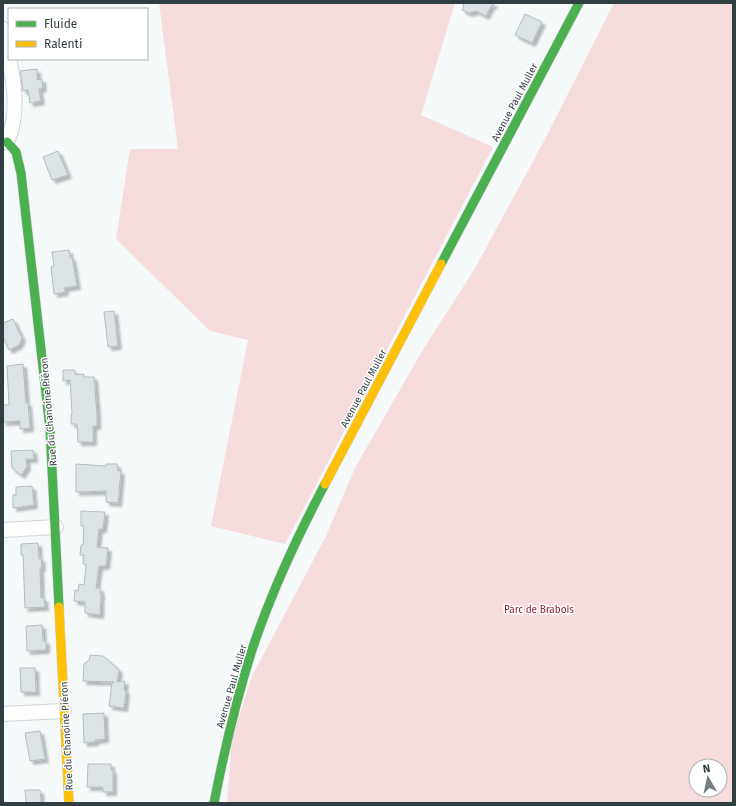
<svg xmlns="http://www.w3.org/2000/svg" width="736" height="806" viewBox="0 0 736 806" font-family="'Fira Sans',sans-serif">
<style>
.green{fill:#f7dcdd;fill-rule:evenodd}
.building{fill:#dce3e6;stroke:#b5bcbf;filter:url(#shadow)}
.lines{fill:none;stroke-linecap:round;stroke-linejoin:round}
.street-casing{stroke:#cfd6d8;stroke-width:16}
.fast-casing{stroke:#cfd6d8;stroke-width:10}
.slow-casing{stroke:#cfd6d8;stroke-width:10}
.street{stroke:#fefefe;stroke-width:14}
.fast{stroke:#4caf50;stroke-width:9}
.slow{stroke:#ffc107;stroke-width:9}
.labels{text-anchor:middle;stroke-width:3;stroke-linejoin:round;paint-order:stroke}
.street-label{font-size:10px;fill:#303d41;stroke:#fff}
.park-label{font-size:10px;fill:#8f1d34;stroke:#fff}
</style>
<defs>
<filter id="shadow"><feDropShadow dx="3.5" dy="3.5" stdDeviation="1" flood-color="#0004"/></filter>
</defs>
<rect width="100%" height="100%" fill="#f6f9fa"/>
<!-- green -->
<g class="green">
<polygon points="159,3 455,3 421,115 493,147 285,544 211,526 248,340 210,331 116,239 130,149 178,149"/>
<path d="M 614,3 L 733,3 L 733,803 L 227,803 L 232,739 L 252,676 L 325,538 L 355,468 L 424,348 L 474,270 L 543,143 ZM 696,766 L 720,766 L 720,790 L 696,790 Z"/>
</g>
<!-- building -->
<g class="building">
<polygon points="461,3 493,3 494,5 491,6 486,16 476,11 469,13 462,10 464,5"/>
<polygon points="525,14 542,22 532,43 515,35"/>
<polygon points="37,69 37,80 42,79 43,88 39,89 41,101 30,103 28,90 23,91 20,71"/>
<polygon points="58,151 68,175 52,180 43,157"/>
<polygon points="69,250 70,258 72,257 77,286 64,288 65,292 54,294 51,267 54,266 52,252"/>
<polygon points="114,311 118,346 108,347 104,312"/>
<polygon points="13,319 22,338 19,345 9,350 3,337 3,323"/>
<polygon points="23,364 26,403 28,403 30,428 20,429 20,421 3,422 3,405 9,405 7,366"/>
<polygon points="63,370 75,370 75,375 84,374 84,377 94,377 97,414 97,426 93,426 93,442 78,442 77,424 71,424 71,414 72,414 70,380 63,381"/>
<polygon points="33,450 34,459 26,459 27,467 21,475 12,468 11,451"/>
<polygon points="76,464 106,466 106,464 117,464 118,471 121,471 118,503 106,502 106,491 76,492"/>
<polygon points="32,486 34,505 13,508 13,495 16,495 16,487"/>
<polygon points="81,511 105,512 103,529 99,529 97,547 108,548 106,566 99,566 96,588 100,588 100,593 101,593 100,615 85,613 85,602 74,601 75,590 78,591 79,584 84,585 86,565 83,564 84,555 80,555 81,545 83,545 84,526 81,526"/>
<polygon points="38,543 39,559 41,558 42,568 40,568 41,598 44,598 45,607 25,608 23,555 21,555 21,544"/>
<polygon points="42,625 43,641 46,641 46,650 27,651 26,626"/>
<polygon points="90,655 103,656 107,659 119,670 117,682 125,681 124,690 126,691 124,708 109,706 112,683 114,682 83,681 84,664 89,660"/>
<polygon points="20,668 35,668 36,692 21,692"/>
<polygon points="104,713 105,739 95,740 95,742 84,743 83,714"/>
<polygon points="40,731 45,759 30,761 25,733"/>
<polygon points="88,764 111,764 111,770 113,770 113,792 103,792 103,787 87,787"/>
<polygon points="25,790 40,790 41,803 26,803"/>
</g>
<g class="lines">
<!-- street casing -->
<g class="street-casing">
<g id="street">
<path d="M 3,29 C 10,65 23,106 7,142 L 3,142"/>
<polyline points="3,530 56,527"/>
<polyline points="3,714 64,711"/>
</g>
</g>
<!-- fast casing -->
<g class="fast-casing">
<g id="fast">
<polyline points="7,142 16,152 21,173 50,429 59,607"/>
<polyline points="441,264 579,3"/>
<path d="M 214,803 C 224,752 236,700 252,650 C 271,593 297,537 325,484"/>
</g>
</g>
<!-- slow casing -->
<g class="slow-casing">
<g id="slow">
<polyline points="325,484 441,264"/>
<polyline points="59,607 69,803"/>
</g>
</g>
<!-- street -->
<use href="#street" class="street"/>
<!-- fast -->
<use href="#fast" class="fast"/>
<!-- slow -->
<use href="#slow" class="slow"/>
</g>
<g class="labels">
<!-- street labels -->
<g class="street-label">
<text transform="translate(514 102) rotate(-62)" y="4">Avenue Paul Muller</text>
<text transform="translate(363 388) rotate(-62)" y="4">Avenue Paul Muller</text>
<text transform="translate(48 412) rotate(-95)" y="4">Rue du Chanoine Piéron</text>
<text transform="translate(231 686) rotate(-74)" y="4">Avenue Paul Muller</text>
<text transform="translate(66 736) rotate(-93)" y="4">Rue du Chanoine Piéron</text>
</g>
<!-- park labels -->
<g class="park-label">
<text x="539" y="613">Parc de Brabois</text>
</g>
</g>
<!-- border -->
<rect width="736" height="806" fill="none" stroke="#303d41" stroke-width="8"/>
<!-- legend -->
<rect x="8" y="8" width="140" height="52" fill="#ffffff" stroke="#acb1b3"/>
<rect x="16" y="21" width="20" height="6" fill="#4caf50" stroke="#acb1b3"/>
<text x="44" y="28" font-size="12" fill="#303d41">Fluide</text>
<rect x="16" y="41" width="20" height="6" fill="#ffc107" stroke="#acb1b3"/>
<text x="44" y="48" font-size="12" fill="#303d41">Ralenti</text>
<!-- north arrow -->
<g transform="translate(708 778) rotate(351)"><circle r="19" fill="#ffffff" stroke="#acb1b3"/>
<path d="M0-3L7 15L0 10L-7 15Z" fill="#757f82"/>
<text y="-6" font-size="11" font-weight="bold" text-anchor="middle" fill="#303d41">N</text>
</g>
</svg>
